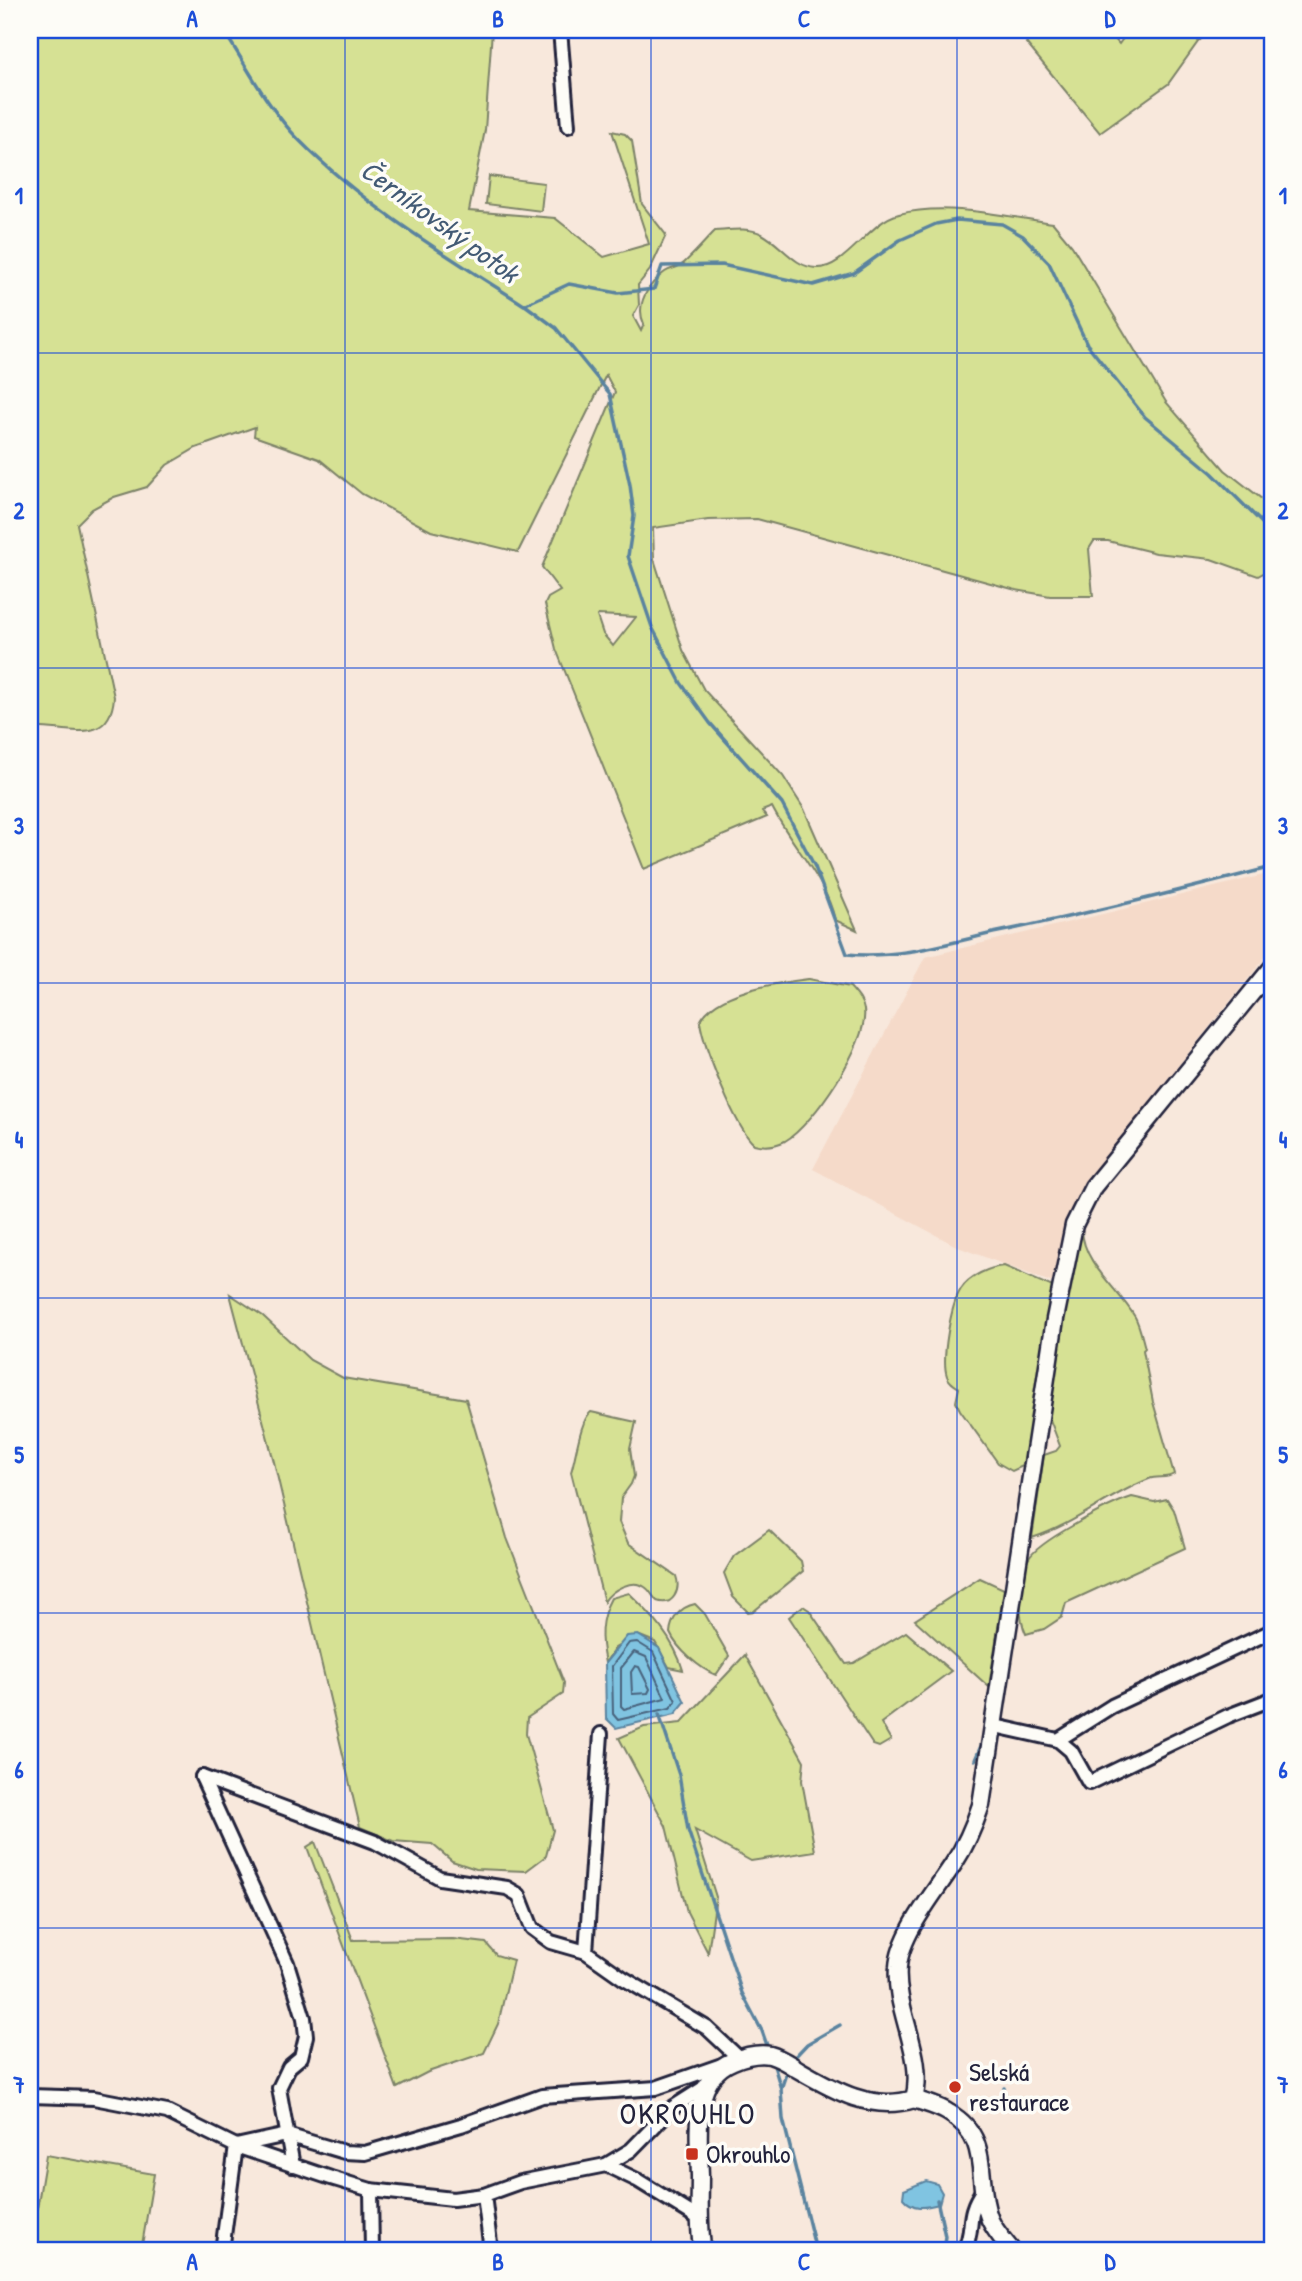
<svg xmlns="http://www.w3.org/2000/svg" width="1302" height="2281" viewBox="0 0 1302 2281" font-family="'Patrick Hand',sans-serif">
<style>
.built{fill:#f5dac9}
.green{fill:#d6e194;stroke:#7c8268;stroke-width:2;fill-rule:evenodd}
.water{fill:#80c4e1;stroke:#5a839f;stroke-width:2}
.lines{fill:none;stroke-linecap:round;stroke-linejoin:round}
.shore{stroke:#48637d;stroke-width:2}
.stream{stroke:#5a839f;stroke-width:3.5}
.minor-casing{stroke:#22223b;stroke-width:18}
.tertiary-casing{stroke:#22223b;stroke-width:21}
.minor{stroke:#fdfcf7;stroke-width:12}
.tertiary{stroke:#fdfcf7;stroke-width:16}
.grid{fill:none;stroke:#1d4ed8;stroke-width:2;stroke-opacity:0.55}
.poi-dot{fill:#c8321e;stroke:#fdfcf7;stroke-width:2.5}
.labels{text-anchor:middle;stroke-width:7;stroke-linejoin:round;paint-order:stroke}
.poi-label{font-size:26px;fill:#22223b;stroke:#fdfcf7;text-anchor:start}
.water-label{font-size:28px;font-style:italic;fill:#435b75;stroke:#fdfcf7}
.quarter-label{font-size:30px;letter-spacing:2px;fill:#22223b;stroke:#fdfcf7}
.neatline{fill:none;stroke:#1d4ed8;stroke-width:2.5}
.grid-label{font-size:23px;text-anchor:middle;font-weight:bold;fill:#1d4ed8}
</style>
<rect width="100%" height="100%" fill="#f8e8dc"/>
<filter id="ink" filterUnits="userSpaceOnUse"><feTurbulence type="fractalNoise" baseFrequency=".0143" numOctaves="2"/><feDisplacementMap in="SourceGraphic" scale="14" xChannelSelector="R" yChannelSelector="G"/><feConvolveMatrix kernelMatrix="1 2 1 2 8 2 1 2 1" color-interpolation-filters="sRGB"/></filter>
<g filter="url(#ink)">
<!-- built -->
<polygon class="built" points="1272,873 1272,949 1145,1107 1086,1188 1056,1284 958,1247 813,1169 925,957"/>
<!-- green -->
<g class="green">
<path d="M 30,30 L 492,30 L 485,130 L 469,211 L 555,218 L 604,257 L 649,244 L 612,131 L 625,134 L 632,141 L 642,204 L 666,235 L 650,270 L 638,285 L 639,305 L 633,316 L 641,331 L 644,324 C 635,305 648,284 665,272 C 671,268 679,268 684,263 C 695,253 705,241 715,231 C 731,230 748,227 762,234 C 781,244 794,267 816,268 C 845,270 869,221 899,214 C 948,202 1003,216 1053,223 L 1072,246 L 1166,402 L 1225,470 L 1272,507 L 1272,568 L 1258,576 L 1211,559 L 1156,553 L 1108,541 L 1094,541 L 1089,549 L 1093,596 L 1050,596 L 1016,590 L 757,519 L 708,520 L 653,528 L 654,559 L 683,650 L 704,690 L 783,776 L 804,809 L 857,930 L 835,920 C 826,879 791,845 772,807 L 762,811 L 767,817 L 644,869 L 556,649 L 545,604 L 548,598 L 560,591 L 542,567 L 615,392 L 606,375 L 518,552 L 431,531 L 362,494 L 319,459 L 254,436 L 255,427 L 196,448 L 167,465 L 147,487 L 114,497 L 92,509 L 77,524 L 114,697 C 110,750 61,724 30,728 ZM 597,616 L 598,615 L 636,617 L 613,646 L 603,634 Z"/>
<polygon points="1038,30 1107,30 1119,44 1129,30 1210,30 1198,42 1168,84 1100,133 1026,43"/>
<polygon points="489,176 544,183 541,211 486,204"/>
<path d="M 809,979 L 850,987 C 856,994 863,1001 864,1010 C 869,1042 813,1125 785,1141 C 775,1146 765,1147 754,1144 C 736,1129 704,1048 700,1022 C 714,991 778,983 809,979 Z"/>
<path d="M 1082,1230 C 1083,1264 1119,1289 1135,1317 C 1140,1326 1142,1338 1145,1348 L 1143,1350 L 1153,1402 L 1174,1474 C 1167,1479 1158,1476 1149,1479 C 1108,1495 1074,1525 1032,1538 L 1044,1455 L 1056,1451 L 1060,1446 L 1049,1417 L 1075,1244 Z"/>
<path d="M 1004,1266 L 1053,1287 L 1027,1458 L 1025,1465 L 1012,1471 L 998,1463 L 960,1410 L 956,1402 L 959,1388 C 954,1385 949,1382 947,1376 C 941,1359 951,1304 961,1289 C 969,1276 990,1267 1004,1266 Z"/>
<polygon points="230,1294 263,1316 310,1360 343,1378 466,1399 507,1538 564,1683 563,1694 527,1718 526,1734 553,1830 546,1856 526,1871 476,1869 452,1861 432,1844 393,1841 360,1827 274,1462"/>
<path d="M 591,1412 L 636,1422 L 630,1449 L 634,1476 L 631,1484 L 621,1498 L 619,1522 L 628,1543 L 676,1576 C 681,1590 673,1607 657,1601 C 653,1597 650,1590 645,1587 C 632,1578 611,1590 604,1602 L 571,1472 C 576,1457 580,1420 591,1412 Z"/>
<path d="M 1132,1497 L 1154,1502 L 1167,1499 L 1174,1510 L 1185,1548 L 1066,1603 L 1062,1617 L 1044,1629 L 1026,1634 C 1017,1615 1019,1580 1028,1560 C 1036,1542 1112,1503 1132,1497 Z"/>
<polygon points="769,1530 801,1561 803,1571 754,1611 748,1612 733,1597 724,1573 734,1556"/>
<polygon points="980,1578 1004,1589 989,1687 915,1620"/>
<path d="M 629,1593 C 652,1615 674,1639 683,1670 L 669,1667 L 655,1642 L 638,1635 L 615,1648 L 605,1663 C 600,1639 599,1620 611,1598 Z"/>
<path d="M 695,1604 L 705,1614 L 729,1656 L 716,1675 C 700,1669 677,1649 670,1633 C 671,1619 680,1607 695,1604 Z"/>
<polygon points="803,1606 809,1610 846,1664 854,1663 906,1632 951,1671 881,1723 891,1740 879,1747 873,1745 789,1617"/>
<polygon points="745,1655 804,1761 802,1781 815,1851 751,1861 695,1830 716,1897 708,1953 687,1912 666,1826 619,1738 644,1727 681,1723"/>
<polygon points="315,1842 353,1940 453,1939 486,1943 496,1955 513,1960 498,2024 484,2053 428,2072 397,2088 307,1847"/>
<polygon points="46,2155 154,2174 141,2251 30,2251"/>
</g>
<!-- water -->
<g class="water">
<polygon points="638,1635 659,1648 685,1702 675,1714 616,1728 606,1718 605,1663 627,1636"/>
<path d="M 926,2181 L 937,2184 L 942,2193 L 939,2204 C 924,2208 913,2210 903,2198 L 904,2190 Z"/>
</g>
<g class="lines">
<!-- shore -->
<g class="shore">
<polygon points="637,1642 653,1652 676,1701 670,1708 618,1720 613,1714 612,1666 629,1643"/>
<polygon points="634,1652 646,1657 665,1698 624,1709 621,1706 621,1668"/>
<polygon points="635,1666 639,1667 650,1689 648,1693 632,1694 631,1672"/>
</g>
<!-- stream -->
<g class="stream">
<path d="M 223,30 C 247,66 268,109 299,140 C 364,206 446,255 524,305 L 569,284 L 618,293 L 654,289 L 662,266 L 722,265 L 813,285 L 854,273 L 900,240 L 936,224 L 957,220 L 1002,224 L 1023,236 L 1049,263 L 1087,344 L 1145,417 L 1212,473 L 1272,533"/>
<path d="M 525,305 L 556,328 L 610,394 L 630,485 L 634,516 L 628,556 L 652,627 L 681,683 L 710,723 L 782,804 L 815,867 L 847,954 C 896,959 945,944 993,933 C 1087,914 1179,891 1272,867"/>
<polyline points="659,1714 679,1775 688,1830 742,1993 762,2031 769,2051"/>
<polyline points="975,1760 984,1739"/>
<polyline points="791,2061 807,2044 840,2025"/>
<polyline points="773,2062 781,2089"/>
<polyline points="788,2068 781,2089 783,2119 816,2251"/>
<polyline points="1004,2088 1007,2107"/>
<polyline points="937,2200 945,2236 943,2251"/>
</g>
<!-- minor casing -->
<g class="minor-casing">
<g id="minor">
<polyline points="560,30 568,126"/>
<polyline points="995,1726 1058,1740 1071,1751 1089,1783 1228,1716 1272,1699"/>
<polyline points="601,1734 586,1952 623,1978 707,2028 739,2058"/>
<polyline points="1058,1740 1112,1706 1272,1631"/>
<polyline points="202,1777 375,1842 440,1878 507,1888 519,1895 532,1928 551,1942 586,1952"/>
<polyline points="202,1777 287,1963 304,2018 306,2036 301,2057 289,2067 279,2088 293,2166"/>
<polyline points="30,2096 94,2098 167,2112 236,2146 331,2178 371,2190 453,2199 484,2195 520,2182 606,2165 631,2150 672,2108 705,2087"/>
<polyline points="606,2165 637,2180 700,2219"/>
<polyline points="371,2190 372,2251"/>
<polyline points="484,2195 491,2251"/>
<polyline points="222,2251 236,2146 287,2135 344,2152 365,2153 461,2125 542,2096 656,2088 722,2065"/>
<path d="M 964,2251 C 976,2226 964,2217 983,2190"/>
</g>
</g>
<!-- tertiary casing -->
<g class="tertiary-casing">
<g id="tertiary">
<path d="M 914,2099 C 925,2103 939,2106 949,2113 C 994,2139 974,2181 990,2220 C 995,2231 1005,2242 1012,2251"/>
<path d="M 703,2251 C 698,2227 700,2201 700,2176 C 699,2138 690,2078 733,2061 C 745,2056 758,2053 770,2055 C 781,2058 789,2064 799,2070 C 835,2091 872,2112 914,2099 C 926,2056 894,2011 898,1967 C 900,1934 936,1891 954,1863 C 966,1845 974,1826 981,1805 L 1055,1319 L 1074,1225 L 1093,1187 L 1272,968"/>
</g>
</g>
<!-- minor -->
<use href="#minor" class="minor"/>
<!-- tertiary -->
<use href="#tertiary" class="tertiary"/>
</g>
</g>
<!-- grid -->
<path class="grid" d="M 345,30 L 345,2251M 651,30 L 651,2251M 957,30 L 957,2251M 30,353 L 1272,353M 30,668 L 1272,668M 30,983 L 1272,983M 30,1298 L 1272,1298M 30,1613 L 1272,1613M 30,1928 L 1272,1928"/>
<!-- markers -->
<g class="poi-dot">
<circle cx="955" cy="2087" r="7"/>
<rect x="685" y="2147" width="14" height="14" rx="3.5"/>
</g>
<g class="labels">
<!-- poi labels -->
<g class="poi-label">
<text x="969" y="2081">Selská<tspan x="969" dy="30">restaurace</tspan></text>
<text x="706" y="2163">Okrouhlo</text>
</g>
<!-- water labels -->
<g class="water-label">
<text transform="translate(440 221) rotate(36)" y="10">Černíkovský potok</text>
</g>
<!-- quarter labels -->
<g class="quarter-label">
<text x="688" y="2124">OKROUHLO</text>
</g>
</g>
<!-- margin -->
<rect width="1302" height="2281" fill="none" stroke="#fdfcf7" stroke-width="77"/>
<rect x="38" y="38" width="1226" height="2204" class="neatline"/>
<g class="grid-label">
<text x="192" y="27">A</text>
<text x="498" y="27">B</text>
<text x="804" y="27">C</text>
<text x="1110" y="27">D</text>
<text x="19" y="204">1</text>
<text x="1283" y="204">1</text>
<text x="19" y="519">2</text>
<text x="1283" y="519">2</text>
<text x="19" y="834">3</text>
<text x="1283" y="834">3</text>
<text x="19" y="1148">4</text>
<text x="1283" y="1148">4</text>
<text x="19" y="1463">5</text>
<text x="1283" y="1463">5</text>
<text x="19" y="1778">6</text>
<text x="1283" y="1778">6</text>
<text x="19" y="2093">7</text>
<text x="1283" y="2093">7</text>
<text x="192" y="2270">A</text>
<text x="498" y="2270">B</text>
<text x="804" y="2270">C</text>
<text x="1110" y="2270">D</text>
</g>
</svg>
